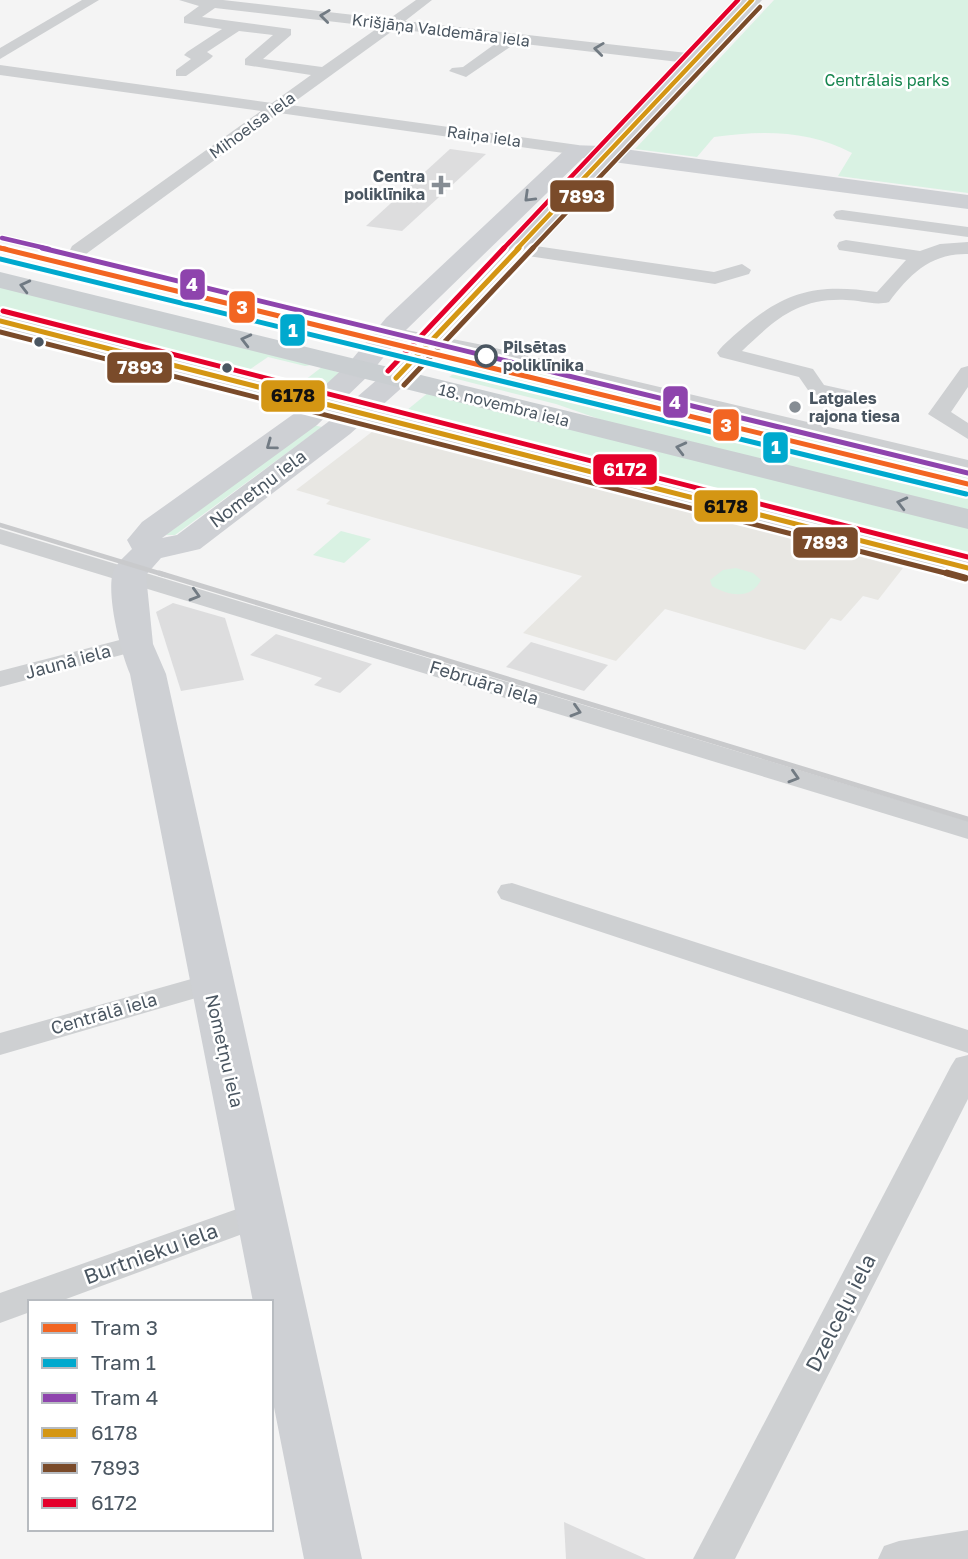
<svg xmlns="http://www.w3.org/2000/svg" width="968" height="1559" viewBox="0 0 968 1559" font-family="'Golos Text',sans-serif">
<style>
.commercial{fill:#e8e7e3}
.green{fill:#d9f2e3}
.building{fill:#ddddde}
.lines{fill:none;stroke-linecap:round;stroke-linejoin:round}
.street{fill:#ced0d2;fill-rule:evenodd}
.secondary{fill:#ced0d4;fill-rule:evenodd}
.primary{fill:#caced1;fill-rule:evenodd}
.rail-far1{stroke:#c9cacc;stroke-width:4.5}
.rail{stroke:#c9cacc;stroke-width:5}
.bus-1-far1-casing{stroke:#fff;stroke-width:7}
.bus-1-casing{stroke:#fff;stroke-width:10}
.bus-2-far2-casing{stroke:#fff;stroke-width:7}
.bus-2-far1-casing{stroke:#fff;stroke-width:10}
.bus-2-casing{stroke:#fff;stroke-width:12}
.bus-3-far1-casing{stroke:#fff;stroke-width:7}
.bus-3-casing{stroke:#fff;stroke-width:10}
.bus-1-far1{stroke:#d49613;stroke-width:4.5}
.bus-1{stroke:#d49613;stroke-width:5}
.bus-2-far2{stroke:#7a4b2a;stroke-width:4.5}
.bus-2-far1{stroke:#7a4b2a;stroke-width:5}
.bus-2{stroke:#7a4b2a;stroke-width:7}
.bus-3-far1{stroke:#e4002b;stroke-width:4.5}
.bus-3{stroke:#e4002b;stroke-width:5}
.tram-1-far1-casing{stroke:#fff;stroke-width:7}
.tram-1-casing{stroke:#fff;stroke-width:10}
.tram-2-casing{stroke:#fff;stroke-width:10}
.tram-3-far1-casing{stroke:#fff;stroke-width:7}
.tram-3-casing{stroke:#fff;stroke-width:10}
.tram-1-far1{stroke:#f26522;stroke-width:4.5}
.tram-1{stroke:#f26522;stroke-width:5}
.tram-2{stroke:#00a9ce;stroke-width:5}
.tram-3-far1{stroke:#8e44ad;stroke-width:4.5}
.tram-3{stroke:#8e44ad;stroke-width:5}
.oneway{stroke:#727b83}
.oneway2{stroke:#727b84}
.oneway3{stroke:#707a83}
.poi-dot{fill:#868d94;stroke:#fff;stroke-width:2.5}
.bus-dot{fill:#4a5661;stroke:#fff;stroke-width:2.5}
.stop-dot{fill:#fff;stroke:#4a5661;stroke-width:3.5}
.labels{text-anchor:middle;stroke-width:5;stroke-linejoin:round;paint-order:stroke}
.far-street-label{font-size:16px;fill:#4a5661;stroke:#fff}
.far-park-label{font-size:16px;fill:#17864f;stroke:#fff}
.far-poi-label{font-size:16px;font-weight:bold;fill:#4a5661;stroke:#fff;text-anchor:end}
.far-stop-label{font-size:16px;font-weight:bold;fill:#4a5661;stroke:#fff;text-anchor:start}
.street-label{font-size:18px;fill:#4a5661;stroke:#fff}
.near-street-label{font-size:21px;fill:#4a5661;stroke:#fff}
.line-badge{stroke:#fff;stroke-width:2.5}
.badge-label{font-size:19px;text-anchor:middle;font-weight:bold;fill:#fff}
.pale-badge-label{font-size:19px;text-anchor:middle;font-weight:bold;fill:#111}
</style>
<rect width="100%" height="100%" fill="#f4f4f4"/>
<!-- commercial -->
<polygon class="commercial" points="377,428 903,568 878,600 863,596 841,621 831,618 805,650 665,609 616,661 523,633 582,576 326,504 330,500 296,490"/>
<!-- green -->
<g class="green">
<path d="M 774,0 L 968,0 L 968,193 L 838,176 L 852,153 C 810,130 761,130 714,137 L 697,157 L 635,149 Z"/>
<polygon points="0,286 311,365 305,366 268,357 249,370 290,380 293,388 0,313"/>
<polygon points="481,355 968,473 968,511 605,421 556,404 449,377"/>
<polygon points="322,367 340,373 319,391 304,390 305,380"/>
<polygon points="429,392 968,528 968,559 401,415"/>
<polygon points="313,425 322,427 175,535 166,535"/>
<polygon points="341,531 371,539 344,563 313,555"/>
<path d="M 736,568 L 753,573 L 761,580 C 751,600 729,596 712,586 L 710,580 L 723,570 Z"/>
</g>
<!-- building -->
<g class="building">
<polygon points="450,149 486,154 402,231 366,226"/>
<polygon points="173,603 225,618 244,680 181,691 156,612"/>
<polygon points="276,634 372,664 340,693 314,685 322,678 250,655"/>
<polygon points="531,642 608,665 584,691 506,667"/>
<polygon points="564,1522 646,1559 566,1559"/>
</g>
<g class="lines">
<!-- street -->
<g class="street">
<polygon points="82,0 99,0 0,59 0,48"/>
<path d="M 179,0 L 223,0 L 389,19 L 416,0 L 432,0 L 405,21 L 696,54 L 704,59 L 696,64 L 516,43 L 466,77 L 449,71 L 452,68 L 463,67 L 499,41 L 395,29 L 290,105 L 578,145 L 586,150 L 578,155 L 279,113 L 86,254 L 72,254 L 70,250 L 72,246 L 261,111 L 0,75 L 0,65 L 272,103 L 311,75 L 245,65 L 245,59 L 273,35 L 239,31 L 207,52 L 213,56 L 210,59 L 186,76 L 176,76 L 176,70 L 191,59 L 184,55 L 187,52 L 222,29 L 184,23 L 184,17 L 199,6 ZM 215,8 L 379,27 L 322,67 L 263,59 L 291,35 L 291,29 L 202,17 Z"/>
<polygon points="842,210 968,227 968,237 836,219 833,215 836,211"/>
<path d="M 846,240 L 920,251 L 940,244 L 968,242 L 968,254 C 931,253 910,274 889,302 C 875,306 860,300 846,300 C 797,298 775,320 742,351 L 813,369 L 824,385 L 869,395 L 872,400 L 869,405 L 861,406 L 810,393 L 799,377 L 720,357 L 717,353 C 724,343 735,335 745,326 C 789,289 821,284 877,292 L 906,260 L 839,250 L 837,246 L 839,242 Z"/>
<polygon points="515,243 714,272 742,264 751,270 749,274 715,284 508,253 506,249"/>
<polygon points="391,327 478,344 968,460 968,474 478,356 384,337 381,333"/>
<polygon points="968,366 968,387 951,412 968,423 968,439 928,414 961,368"/>
<polygon points="0,529 968,821 968,839 0,544"/>
<polygon points="135,636 144,639 148,644 144,649 0,687 0,671"/>
<polygon points="512,883 968,1030 968,1053 501,899 497,892 501,885"/>
<polygon points="209,974 220,977 225,984 220,991 0,1055 0,1033"/>
<polygon points="968,1055 968,1099 735,1559 693,1559 951,1066 956,1058"/>
<polygon points="262,1200 275,1204 280,1213 275,1222 58,1302 30,1302 30,1312 0,1323 0,1293"/>
<polygon points="968,1530 968,1559 878,1559 884,1546 899,1541"/>
</g>
<!-- secondary -->
<path class="secondary" d="M 741,0 L 762,0 L 624,149 L 968,195 L 968,209 L 613,162 L 406,384 L 350,434 L 200,549 L 161,558 L 146,575 L 153,644 L 166,674 L 362,1559 L 304,1559 L 271,1392 L 271,1302 L 253,1302 L 130,674 C 120,650 108,601 112,576 C 114,565 125,556 132,549 L 127,540 L 142,522 L 295,413 L 349,363 L 386,318 L 570,145 L 602,146 ZM 583,158 L 590,159 L 386,372 L 328,422 L 177,535 L 162,538 L 317,425 L 369,375 L 406,330 Z"/>
<!-- primary -->
<g class="primary">
<polygon points="0,272 968,509 968,529 0,288"/>
<polygon points="0,313 968,558 968,578 0,329"/>
</g>
<!-- rail-far1 -->
<polyline class="rail-far1" points="0,525 165,575"/>
<!-- rail -->
<polyline class="rail" points="159,573 968,819"/>
<!-- bus-1-far1 casing -->
<g class="bus-1-far1-casing">
<polyline id="bus-1-far1" points="517,249 752,0"/>
</g>
<!-- bus-1 casing -->
<g class="bus-1-casing">
<g id="bus-1">
<polyline points="0,321 968,568"/>
<polyline points="396,378 519,248"/>
</g>
</g>
<!-- bus-2-far2 casing -->
<g class="bus-2-far2-casing">
<polyline id="bus-2-far2" points="532,249 760,7"/>
</g>
<!-- bus-2-far1 casing -->
<g class="bus-2-far1-casing">
<g id="bus-2-far1">
<polyline points="0,332 953,575"/>
<polyline points="404,385 533,248"/>
</g>
</g>
<!-- bus-2 casing -->
<g class="bus-2-casing">
<polyline id="bus-2" points="947,573 965,578"/>
</g>
<!-- bus-3-far1 casing -->
<g class="bus-3-far1-casing">
<polyline id="bus-3-far1" points="503,249 738,0"/>
</g>
<!-- bus-3 casing -->
<g class="bus-3-casing">
<g id="bus-3">
<polyline points="3,311 968,557"/>
<polyline points="388,371 504,248"/>
</g>
</g>
<!-- bus-1-far1 -->
<use href="#bus-1-far1" class="bus-1-far1"/>
<!-- bus-1 -->
<use href="#bus-1" class="bus-1"/>
<!-- bus-2-far2 -->
<use href="#bus-2-far2" class="bus-2-far2"/>
<!-- bus-2-far1 -->
<use href="#bus-2-far1" class="bus-2-far1"/>
<!-- bus-2 -->
<use href="#bus-2" class="bus-2"/>
<!-- bus-3-far1 -->
<use href="#bus-3-far1" class="bus-3-far1"/>
<!-- bus-3 -->
<use href="#bus-3" class="bus-3"/>
<!-- tram-1-far1 casing -->
<g class="tram-1-far1-casing">
<polyline id="tram-1-far1" points="0,248 6,249"/>
</g>
<!-- tram-1 casing -->
<g class="tram-1-casing">
<polyline id="tram-1" points="0,248 968,484"/>
</g>
<!-- tram-2 casing -->
<g class="tram-2-casing">
<polyline id="tram-2" points="0,259 966,494"/>
</g>
<!-- tram-3-far1 casing -->
<g class="tram-3-far1-casing">
<polyline id="tram-3-far1" points="2,238 49,249"/>
</g>
<!-- tram-3 casing -->
<g class="tram-3-casing">
<polyline id="tram-3" points="42,248 968,473"/>
</g>
<!-- tram-1-far1 -->
<use href="#tram-1-far1" class="tram-1-far1"/>
<!-- tram-1 -->
<use href="#tram-1" class="tram-1"/>
<!-- tram-2 -->
<use href="#tram-2" class="tram-2"/>
<!-- tram-3-far1 -->
<use href="#tram-3-far1" class="tram-3-far1"/>
<!-- tram-3 -->
<use href="#tram-3" class="tram-3"/>
</g>
<!-- one-way arrows -->
<defs><path id="oneway-chevron" d="M-2-3.5L2.5 0L-2 3.5" fill="none" stroke-width="1.6" stroke-linecap="round" stroke-linejoin="round" transform="scale(1.75)"/></defs>
<g class="oneway">
<use href="#oneway-chevron" transform="translate(325 16) rotate(-173)"/>
<use href="#oneway-chevron" transform="translate(599 49) rotate(-173)"/>
<use href="#oneway-chevron" transform="translate(195 595) rotate(16)"/>
<use href="#oneway-chevron" transform="translate(576 711) rotate(17)"/>
<use href="#oneway-chevron" transform="translate(794 777) rotate(17)"/>
</g>
<g class="oneway2">
<use href="#oneway-chevron" transform="translate(529 197) rotate(136)"/>
<use href="#oneway-chevron" transform="translate(271 445) rotate(144)"/>
</g>
<g class="oneway3">
<use href="#oneway-chevron" transform="translate(25 286) rotate(-166)"/>
<use href="#oneway-chevron" transform="translate(246 340) rotate(-166)"/>
<use href="#oneway-chevron" transform="translate(681 448) rotate(-166)"/>
<use href="#oneway-chevron" transform="translate(902 503) rotate(-166)"/>
</g>
<!-- markers -->
<g class="poi-dot">
<path d="M437.5 174.5h7v7h7v7h-7v7h-7v-7h-7v-7h7z"/>
<circle cx="795" cy="407" r="7"/>
</g>
<g class="bus-dot">
<circle cx="39" cy="342" r="6"/>
<circle cx="227" cy="368" r="6"/>
</g>
<circle class="stop-dot" cx="486" cy="356" r="10"/>
<g class="labels">
<!-- far-street labels -->
<g class="far-street-label">
<text transform="translate(441 30) rotate(7)" y="6">Krišjāņa Valdemāra iela</text>
<text transform="translate(252 125) rotate(-36)" y="6">Mihoelsa iela</text>
<text transform="translate(484 136) rotate(8)" y="6">Raiņa iela</text>
<text transform="translate(504 405) rotate(14)" y="6">18. novembra iela</text>
</g>
<!-- far-park labels -->
<g class="far-park-label">
<text x="887" y="86">Centrālais parks</text>
</g>
<!-- far-poi labels -->
<g class="far-poi-label">
<text x="425" y="182">Centra<tspan x="425" dy="18">poliklīnika</tspan></text>
<text x="809" y="404" text-anchor="start">Latgales<tspan x="809" dy="18">rajona tiesa</tspan></text>
</g>
<!-- far-stop labels -->
<g class="far-stop-label">
<text x="503" y="353">Pilsētas<tspan x="503" dy="18">poliklīnika</tspan></text>
</g>
<!-- street labels -->
<g class="street-label">
<text transform="translate(258 489) rotate(-37)" y="6">Nometņu iela</text>
<text transform="translate(68 662) rotate(-15)" y="6">Jaunā iela</text>
<text transform="translate(484 683) rotate(17)" y="6">Februāra iela</text>
<text transform="translate(104 1014) rotate(-16)" y="6">Centrālā iela</text>
<text transform="translate(224 1051) rotate(77)" y="6">Nometņu iela</text>
</g>
<!-- near-street labels -->
<g class="near-street-label">
<text transform="translate(151 1254) rotate(-20)" y="7">Burtnieku iela</text>
<text transform="translate(841 1313) rotate(-63)" y="7">Dzelceļu iela</text>
</g>
</g>
<g class="line-badge">
<rect x="549" y="179" width="66" height="34" rx="7" fill="#7a4b2a"/>
<rect x="179" y="268" width="27" height="33" rx="7" fill="#8e44ad"/>
<rect x="228" y="290" width="28" height="34" rx="7" fill="#f26522"/>
<rect x="279" y="313" width="27" height="34" rx="7" fill="#00a9ce"/>
<rect x="106" y="351" width="67" height="33" rx="7" fill="#7a4b2a"/>
<rect x="260" y="379" width="66" height="34" rx="7" fill="#d49613"/>
<rect x="662" y="385" width="27" height="34" rx="7" fill="#8e44ad"/>
<rect x="712" y="408" width="28" height="34" rx="7" fill="#f26522"/>
<rect x="762" y="431" width="27" height="33" rx="7" fill="#00a9ce"/>
<rect x="592" y="453" width="66" height="33" rx="7" fill="#e4002b"/>
<rect x="693" y="489" width="66" height="34" rx="7" fill="#d49613"/>
<rect x="792" y="526" width="67" height="33" rx="7" fill="#7a4b2a"/>
</g>
<g class="badge-label">
<text x="582" y="203">7893</text>
<text x="192" y="291">4</text>
<text x="242" y="314">3</text>
<text x="293" y="337">1</text>
<text x="140" y="374">7893</text>
<text x="675" y="409">4</text>
<text x="726" y="432">3</text>
<text x="776" y="454">1</text>
<text x="625" y="476">6172</text>
<text x="825" y="549">7893</text>
</g>
<g class="pale-badge-label">
<text x="293" y="402">6178</text>
<text x="726" y="513">6178</text>
</g>
<!-- legend -->
<rect x="28" y="1300" width="245" height="231" fill="#ffffff" stroke="#b7bbc0" stroke-width="2"/>
<rect x="42" y="1323" width="35" height="10" fill="#f26522" stroke="#b7bbc0" stroke-width="2"/>
<text x="91" y="1335" font-size="21" fill="#4a5661">Tram 3</text>
<rect x="42" y="1358" width="35" height="10" fill="#00a9ce" stroke="#b7bbc0" stroke-width="2"/>
<text x="91" y="1370" font-size="21" fill="#4a5661">Tram 1</text>
<rect x="42" y="1393" width="35" height="10" fill="#8e44ad" stroke="#b7bbc0" stroke-width="2"/>
<text x="91" y="1405" font-size="21" fill="#4a5661">Tram 4</text>
<rect x="42" y="1428" width="35" height="10" fill="#d49613" stroke="#b7bbc0" stroke-width="2"/>
<text x="91" y="1440" font-size="21" fill="#4a5661">6178</text>
<rect x="42" y="1463" width="35" height="10" fill="#7a4b2a" stroke="#b7bbc0" stroke-width="2"/>
<text x="91" y="1475" font-size="21" fill="#4a5661">7893</text>
<rect x="42" y="1498" width="35" height="10" fill="#e4002b" stroke="#b7bbc0" stroke-width="2"/>
<text x="91" y="1510" font-size="21" fill="#4a5661">6172</text>
</svg>
